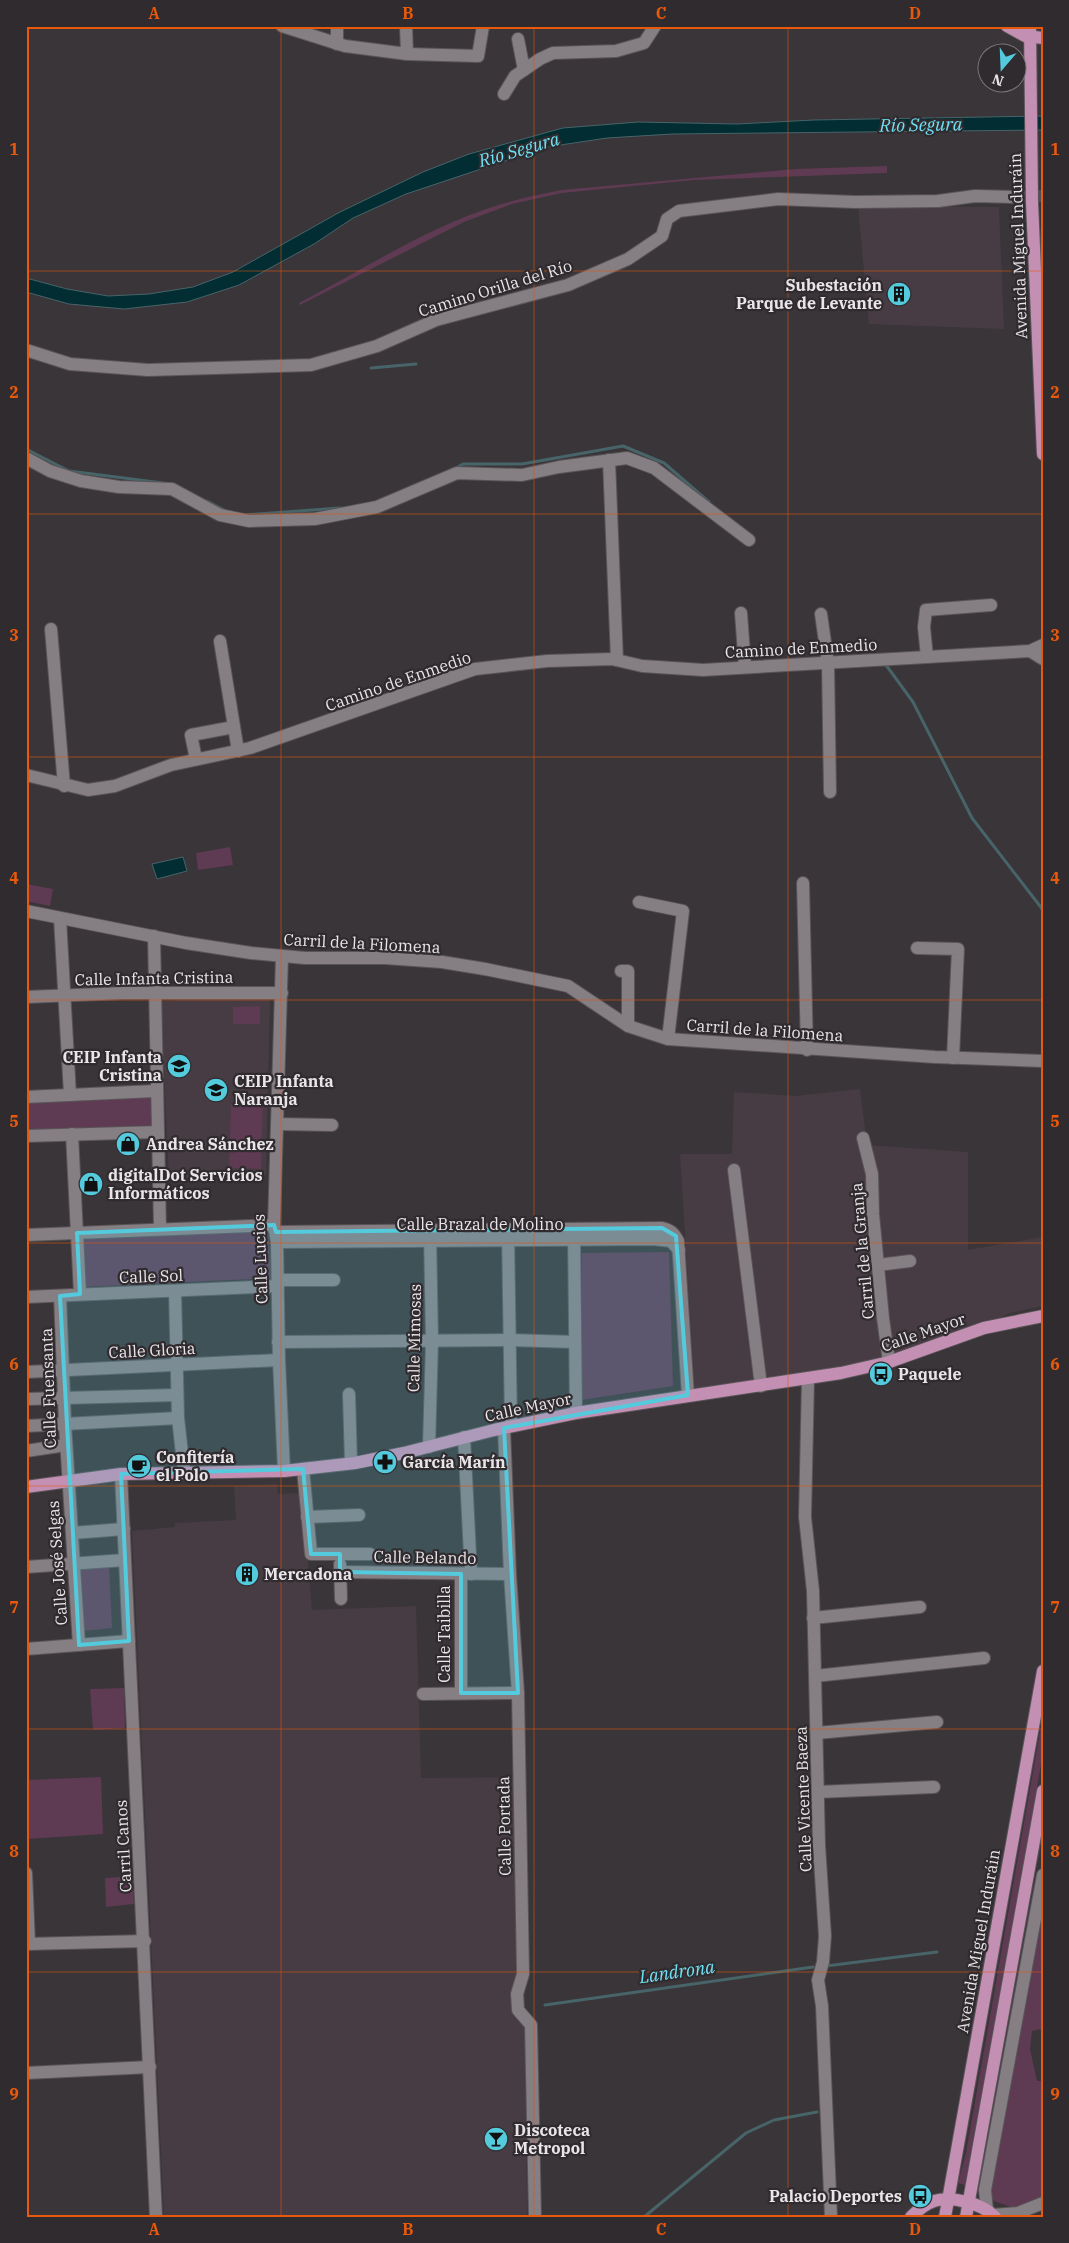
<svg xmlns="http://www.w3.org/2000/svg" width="1069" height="2243" viewBox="0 0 1069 2243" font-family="'IBM Plex Serif',serif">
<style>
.built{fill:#473c43}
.green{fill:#5e3a53}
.water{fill:#012d33;stroke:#476469}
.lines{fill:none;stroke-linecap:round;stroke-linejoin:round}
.stream{stroke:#476469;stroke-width:3}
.minor-tunnel{stroke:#544f52;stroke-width:12;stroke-dasharray:12 6;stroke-linecap:butt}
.minor-casing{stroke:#595458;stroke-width:14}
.major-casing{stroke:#595458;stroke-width:14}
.minor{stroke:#857e82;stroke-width:12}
.major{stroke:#c38fb2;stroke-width:12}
.marked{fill:#54cadd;fill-opacity:0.2;stroke:#54cadd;stroke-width:4;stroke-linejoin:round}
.grid{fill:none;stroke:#e8590c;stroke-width:1;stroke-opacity:0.55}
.labels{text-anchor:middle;stroke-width:4.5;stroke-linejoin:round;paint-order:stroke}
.street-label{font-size:16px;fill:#e9e5e8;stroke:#302b2e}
.poi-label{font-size:16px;font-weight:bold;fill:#e9e5e8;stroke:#302b2e;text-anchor:start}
.water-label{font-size:18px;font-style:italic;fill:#6fe1f4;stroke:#302b2e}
.neatline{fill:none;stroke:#e8590c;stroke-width:2}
.grid-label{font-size:16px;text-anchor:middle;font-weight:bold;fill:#e8590c}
</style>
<rect width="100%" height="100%" fill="#3a3538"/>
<!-- built -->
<g class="built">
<polygon points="858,206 999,207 1004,329 869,324"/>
<polygon points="266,997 270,1001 266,1175 169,1180 161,1005 163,1001"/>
<polygon points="860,1089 867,1145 968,1152 968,1250 1043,1237 1043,1306 1010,1313 963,1335 889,1362 695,1394 680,1154 732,1154 734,1092 796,1096"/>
<polygon points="277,1484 278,1494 302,1493 312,1610 416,1606 421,1778 523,1777 527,2217 164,2217 132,1531 175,1527 175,1523 236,1520 234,1486"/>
</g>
<!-- green -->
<g class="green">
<path d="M 887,166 L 887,173 L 694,180 L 562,193 L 512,204 L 464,222 L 300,305 L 299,303 C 351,276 401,244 455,221 C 488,206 525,197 561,190 L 796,169 Z"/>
<polygon points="230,847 233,865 198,870 196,853"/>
<polygon points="26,884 53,889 50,906 26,901"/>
<polygon points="260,1006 260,1024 233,1024 233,1007"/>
<polygon points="152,1097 152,1125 26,1131 26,1102"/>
<polygon points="231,1105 263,1106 261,1169 229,1168"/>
<polygon points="268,1230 271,1278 82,1287 80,1238"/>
<polygon points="669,1252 673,1386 581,1400 582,1253"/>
<polygon points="109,1565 112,1628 84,1631 81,1567"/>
<polygon points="124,1688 125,1728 93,1730 90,1689"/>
<polygon points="1043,1715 1043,1754 965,2185 958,2183 966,2153"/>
<polygon points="101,1777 103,1834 26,1839 26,1780"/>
<polygon points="133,1876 134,1904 106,1907 105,1878"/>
<polygon points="1043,1901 1043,2029 1032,2031 1030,2049 1037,2081 1043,2081 1043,2197 1014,2208 994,2201 989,2194"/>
</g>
<!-- water -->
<g class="water">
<polygon points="1043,116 1043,130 672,134 607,138 547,147 406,194 353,218 314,244 239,285 187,302 124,309 69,304 26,292 26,278 67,289 108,296 149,294 193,287 233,272 340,212 423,172 469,154 563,128 638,122 737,124 814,120"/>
<polygon points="183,857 187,871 157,879 152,864"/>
</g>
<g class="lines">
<!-- stream -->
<g class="stream">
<polyline points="371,368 416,364"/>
<polyline points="26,449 69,471 163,483"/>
<polyline points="456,468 463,464 522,464 623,446 664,463 709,502"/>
<polyline points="207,501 226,511"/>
<polyline points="244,515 340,508"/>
<polyline points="886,665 913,702 972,818 1043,910"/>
<polyline points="826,1966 937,1952"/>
<polyline points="545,2005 813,1967"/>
<polyline points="644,2217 746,2133 774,2120 817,2112"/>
</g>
<!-- minor-tunnel -->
<polyline class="minor-tunnel" points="1015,197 1043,196"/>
<!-- minor casing -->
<g class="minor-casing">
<g id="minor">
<polyline points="282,26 345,46 407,54 406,26"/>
<polyline points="337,26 337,44"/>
<polyline points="518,39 524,70"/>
<polyline points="407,54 478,56 483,26"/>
<polyline points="504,94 515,76 540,59 553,53 616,51 644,43 655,26"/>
<polyline points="26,350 70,364 148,370 311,365 377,346 436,320 568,285 628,259 662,236 667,219 679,211 778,199 855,202 938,201 975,196 1015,197"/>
<polyline points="26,458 50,471 81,481 119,487 172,489 220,515 249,521 315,519 377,507 457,473 522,475 559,467 627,458 654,468 749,540"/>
<polyline points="609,460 617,660"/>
<polyline points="741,613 745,667"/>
<polyline points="821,614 828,663 830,792"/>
<polyline points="51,629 64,786"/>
<polyline points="220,641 238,751"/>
<polyline points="1030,651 1043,659"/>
<polyline points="927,657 924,627 926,610 991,605"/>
<polyline points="196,759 191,735 234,727"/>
<polyline points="26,775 88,790 115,786 171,765 250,748 475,669 547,661 612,659 642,666 703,670 1030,651 1043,645"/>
<polyline points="803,883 807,1050"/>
<polyline points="639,902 683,911 668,1039"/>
<polyline points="26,911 186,943 251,953 305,958 385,958 442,962 485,969 568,986 628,1026 668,1039 935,1057 1043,1061"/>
<polyline points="60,918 70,1095"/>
<polyline points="154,936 160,1229"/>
<polyline points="917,948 958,949 953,1058"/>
<polyline points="282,956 274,1225 277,1242 279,1360 284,1471"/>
<polyline points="621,971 628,971 628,1026"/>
<polyline points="26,997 124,993 282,993"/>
<polyline points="26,1097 155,1091"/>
<polyline points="277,1124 332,1125"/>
<polyline points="72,1134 80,1294"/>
<polyline points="26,1136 157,1132"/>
<polyline points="863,1138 872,1174 873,1214 883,1318 889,1362"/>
<polyline points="734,1170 761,1386"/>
<path d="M 276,1232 L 662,1228 C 671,1230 674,1233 678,1241 L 688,1395"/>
<polyline points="508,1232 511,1426"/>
<polyline points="574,1233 576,1413"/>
<polyline points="26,1235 274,1225"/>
<polyline points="277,1242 653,1239 671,1241 679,1250"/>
<polyline points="878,1265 910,1261"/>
<polyline points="278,1280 334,1280"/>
<polyline points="175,1291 178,1418 184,1471"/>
<polyline points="60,1296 65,1424 79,1645"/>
<polyline points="26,1297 278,1286"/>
<polyline points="278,1342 510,1340 575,1342"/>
<polyline points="26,1372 279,1360"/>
<polyline points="808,1379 805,1517 813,1591 819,1845 825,1936 823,1962 818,1980 822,2006 831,2217"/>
<polyline points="349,1394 351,1463"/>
<polyline points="26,1399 177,1395"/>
<polyline points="26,1426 178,1418"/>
<polyline points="504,1428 510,1574 518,1693 523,1974 517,1994 518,2010 531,2025 535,2217"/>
<polyline points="464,1437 471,1574"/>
<polyline points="429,1447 432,1341 430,1233"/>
<polyline points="26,1451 66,1445"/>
<polyline points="303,1469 311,1554 370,1554"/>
<polyline points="121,1474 156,2217"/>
<polyline points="307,1517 359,1515"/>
<polyline points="72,1533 124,1529"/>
<polyline points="340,1564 341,1599"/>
<polyline points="26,1567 125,1560"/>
<polyline points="340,1572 510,1574"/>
<polyline points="813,1618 920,1607"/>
<polyline points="26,1649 129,1641"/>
<polyline points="815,1676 984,1658"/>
<polyline points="461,1693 461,1574"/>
<polyline points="423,1694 518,1693"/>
<polyline points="817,1733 937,1722"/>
<polyline points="818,1792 934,1787"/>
<polyline points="26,1873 29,1944"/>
<polyline points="26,1944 145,1941"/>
<polyline points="26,2073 150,2067"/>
<polyline points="987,2210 985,2190 1043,1875"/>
<polyline points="993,2215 1018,2213 1043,2203"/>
</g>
</g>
<!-- major casing -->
<g class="major-casing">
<g id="major">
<polyline points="1007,26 1025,36 1043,38"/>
<polyline points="1030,26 1032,202 1043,454"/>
<polyline points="26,1487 121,1474 284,1471 355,1463 404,1453 494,1430 576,1413 841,1373 889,1362 984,1328 1043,1316"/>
<path d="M 911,2217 C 918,2210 925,2204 934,2201 C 952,2196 982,2203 995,2217"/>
<polyline points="945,2217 1043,1671"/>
<polyline points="966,2217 1043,1791"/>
</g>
</g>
<!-- minor -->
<use href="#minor" class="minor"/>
<!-- major -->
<use href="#major" class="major"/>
</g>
<!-- marked area -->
<path class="marked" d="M 274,1225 L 276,1232 L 662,1228 L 676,1236 L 688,1395 L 504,1428 L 518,1693 L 461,1693 L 461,1574 L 340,1572 L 340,1554 L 311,1554 L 303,1469 L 121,1474 L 129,1641 L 79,1645 L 60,1296 L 80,1294 L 77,1233 Z"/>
<!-- grid -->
<path class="grid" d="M 281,26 L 281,2217M 534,26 L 534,2217M 788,26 L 788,2217M 26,271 L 1043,271M 26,514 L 1043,514M 26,757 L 1043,757M 26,1000 L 1043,1000M 26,1243 L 1043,1243M 26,1486 L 1043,1486M 26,1729 L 1043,1729M 26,1972 L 1043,1972"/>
<!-- icons -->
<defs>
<g id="building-disc" transform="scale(1.25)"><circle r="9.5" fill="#54cadd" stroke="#302b2e"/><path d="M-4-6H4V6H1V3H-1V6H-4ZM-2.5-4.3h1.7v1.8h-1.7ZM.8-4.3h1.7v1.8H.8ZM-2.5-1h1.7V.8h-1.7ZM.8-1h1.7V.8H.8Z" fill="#111"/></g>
<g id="school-disc" transform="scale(1.25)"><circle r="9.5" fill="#54cadd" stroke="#302b2e"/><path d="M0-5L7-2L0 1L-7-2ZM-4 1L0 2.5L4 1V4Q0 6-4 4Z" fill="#111"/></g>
<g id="shop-disc" transform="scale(1.25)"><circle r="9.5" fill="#54cadd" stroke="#302b2e"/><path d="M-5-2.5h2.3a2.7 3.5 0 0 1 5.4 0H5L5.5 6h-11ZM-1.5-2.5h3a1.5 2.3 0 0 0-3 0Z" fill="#111"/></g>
<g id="bus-disc" transform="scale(1.25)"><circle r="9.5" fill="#54cadd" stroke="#302b2e"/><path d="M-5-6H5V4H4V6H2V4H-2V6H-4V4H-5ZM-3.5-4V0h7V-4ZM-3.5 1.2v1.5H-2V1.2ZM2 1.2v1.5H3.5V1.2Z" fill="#111"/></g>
<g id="pharmacy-disc" transform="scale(1.25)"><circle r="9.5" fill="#54cadd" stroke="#302b2e"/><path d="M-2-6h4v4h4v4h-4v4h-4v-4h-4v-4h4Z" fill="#111"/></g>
<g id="cafe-disc" transform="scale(1.25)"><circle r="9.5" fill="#54cadd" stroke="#302b2e"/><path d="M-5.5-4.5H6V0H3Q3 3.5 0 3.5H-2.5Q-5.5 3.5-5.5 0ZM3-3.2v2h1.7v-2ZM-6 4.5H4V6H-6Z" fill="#111"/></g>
<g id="bar-disc" transform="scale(1.25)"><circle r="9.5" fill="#54cadd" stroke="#302b2e"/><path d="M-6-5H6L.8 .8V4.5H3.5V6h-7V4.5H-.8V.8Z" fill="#111"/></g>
</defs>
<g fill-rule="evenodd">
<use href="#building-disc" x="899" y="294"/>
<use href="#school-disc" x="179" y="1066"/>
<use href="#school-disc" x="216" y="1090"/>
<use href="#shop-disc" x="128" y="1144"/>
<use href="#shop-disc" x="91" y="1184"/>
<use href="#bus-disc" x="881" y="1374"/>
<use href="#pharmacy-disc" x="385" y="1462"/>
<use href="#cafe-disc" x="139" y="1466"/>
<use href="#building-disc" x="247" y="1574"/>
<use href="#bar-disc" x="496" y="2139"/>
<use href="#bus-disc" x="920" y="2196"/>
</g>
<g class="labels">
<!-- street labels -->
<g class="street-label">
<text transform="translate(1018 246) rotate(-92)" y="6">Avenida Miguel Induráin</text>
<text transform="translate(495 288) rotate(-17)" y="6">Camino Orilla del Río</text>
<text transform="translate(801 648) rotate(-3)" y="6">Camino de Enmedio</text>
<text transform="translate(398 681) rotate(-19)" y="6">Camino de Enmedio</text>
<text transform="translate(362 943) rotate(3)" y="6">Carril de la Filomena</text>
<text transform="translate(154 978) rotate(-1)" y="6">Calle Infanta Cristina</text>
<text transform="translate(765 1030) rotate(4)" y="6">Carril de la Filomena</text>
<text x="480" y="1230">Calle Brazal de Molino</text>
<text transform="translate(862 1251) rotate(-95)" y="6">Carril de la Granja</text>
<text transform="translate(260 1259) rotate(-92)" y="6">Calle Lucios</text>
<text transform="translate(151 1276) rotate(-2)" y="6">Calle Sol</text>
<text transform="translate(923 1332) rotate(-19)" y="6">Calle Mayor</text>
<text transform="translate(414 1338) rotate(-89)" y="6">Calle Mimosas</text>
<text transform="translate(152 1350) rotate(-3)" y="6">Calle Gloria</text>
<text transform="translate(48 1388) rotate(-92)" y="6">Calle Fuensanta</text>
<text transform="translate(528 1407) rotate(-12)" y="6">Calle Mayor</text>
<text transform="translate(425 1557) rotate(1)" y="6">Calle Belando</text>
<text transform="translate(57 1563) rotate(-94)" y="6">Calle José Selgas</text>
<text transform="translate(444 1634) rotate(-90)" y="6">Calle Taibilla</text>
<text transform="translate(803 1799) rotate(-92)" y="6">Calle Vicente Baeza</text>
<text transform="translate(504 1826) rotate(-91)" y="6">Calle Portada</text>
<text transform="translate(123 1846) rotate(-93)" y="6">Carril Canos</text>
<text transform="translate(978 1941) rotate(-80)" y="6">Avenida Miguel Induráin</text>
</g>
<!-- poi labels -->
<g class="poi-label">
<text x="882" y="291" text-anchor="end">Subestación<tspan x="882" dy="18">Parque de Levante</tspan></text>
<text x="162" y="1063" text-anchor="end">CEIP Infanta<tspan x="162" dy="18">Cristina</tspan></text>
<text x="234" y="1087">CEIP Infanta<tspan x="234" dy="18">Naranja</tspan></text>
<text x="146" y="1150">Andrea Sánchez</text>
<text x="108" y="1181">digitalDot Servicios<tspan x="108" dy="18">Informáticos</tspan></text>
<text x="898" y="1380">Paquele</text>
<text x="156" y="1463">Confitería<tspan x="156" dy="18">el Polo</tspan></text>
<text x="402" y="1468">García Marín</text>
<text x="264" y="1580">Mercadona</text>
<text x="514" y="2136">Discoteca<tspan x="514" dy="18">Metropol</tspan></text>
<text x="902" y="2202" text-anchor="end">Palacio Deportes</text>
</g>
<!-- water labels -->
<g class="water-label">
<text transform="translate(921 125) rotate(-1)" y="6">Río Segura</text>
<text transform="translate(519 150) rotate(-16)" y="6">Río Segura</text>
<text transform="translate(677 1972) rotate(-8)" y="6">Landrona</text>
</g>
</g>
<!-- border -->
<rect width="1069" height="2243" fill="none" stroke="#302b2e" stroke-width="55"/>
<!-- north arrow -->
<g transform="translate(1002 68) rotate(199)"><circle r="24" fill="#302b2e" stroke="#7a7578"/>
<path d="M0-4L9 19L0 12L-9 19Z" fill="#54cadd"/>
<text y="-8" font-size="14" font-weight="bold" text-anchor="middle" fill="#e9e5e8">N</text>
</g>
<rect x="28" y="28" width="1014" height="2188" class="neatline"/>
<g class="grid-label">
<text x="154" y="19">A</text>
<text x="408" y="19">B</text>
<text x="661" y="19">C</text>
<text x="915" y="19">D</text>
<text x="14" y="155">1</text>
<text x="1055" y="155">1</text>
<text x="14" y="398">2</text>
<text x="1055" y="398">2</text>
<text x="14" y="641">3</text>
<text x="1055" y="641">3</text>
<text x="14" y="884">4</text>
<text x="1055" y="884">4</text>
<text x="14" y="1127">5</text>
<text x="1055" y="1127">5</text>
<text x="14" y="1370">6</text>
<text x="1055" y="1370">6</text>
<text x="14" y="1613">7</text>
<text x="1055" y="1613">7</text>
<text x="14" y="1857">8</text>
<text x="1055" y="1857">8</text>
<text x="14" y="2100">9</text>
<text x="1055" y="2100">9</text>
<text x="154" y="2235">A</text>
<text x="408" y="2235">B</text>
<text x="661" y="2235">C</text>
<text x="915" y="2235">D</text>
</g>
</svg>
